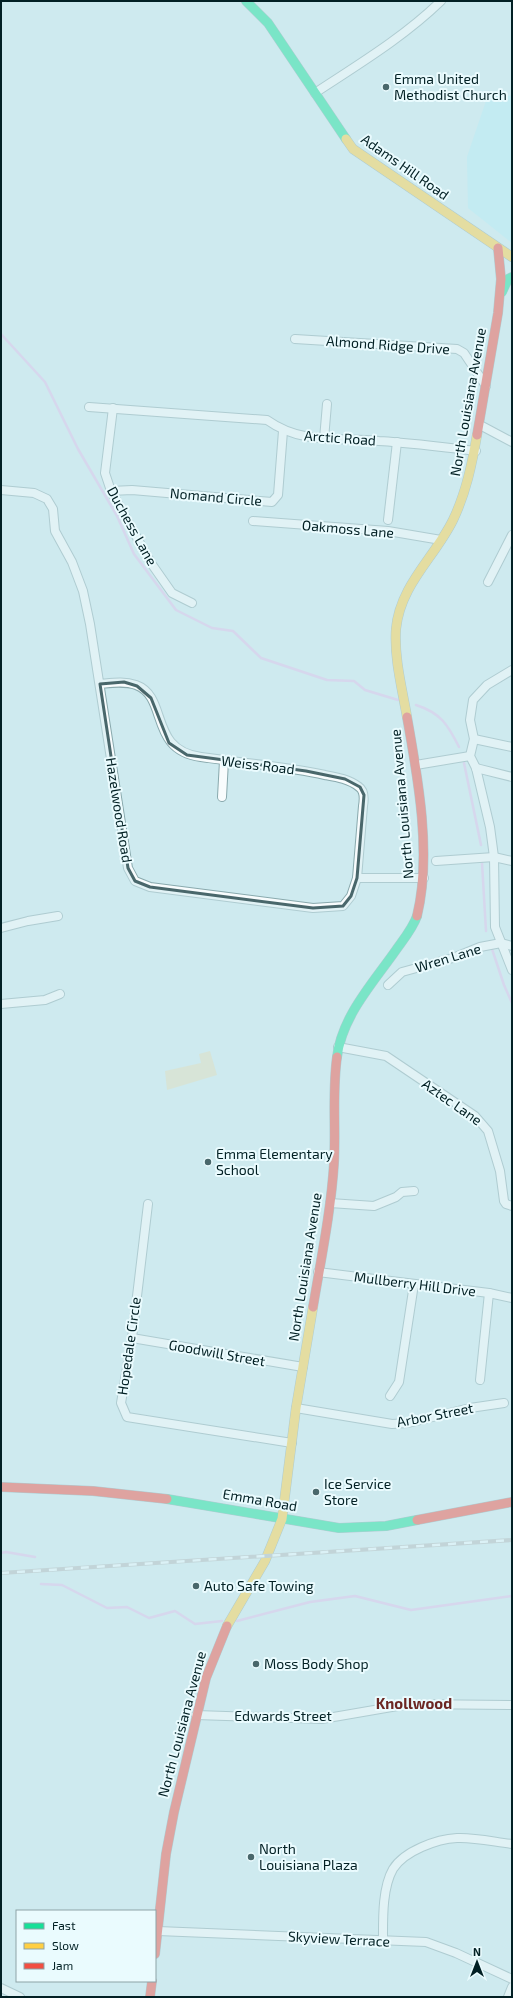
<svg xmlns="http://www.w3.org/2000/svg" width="513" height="1998" viewBox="0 0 513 1998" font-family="'Exo 2',sans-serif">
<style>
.built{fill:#b5eef6}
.green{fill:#e2debb}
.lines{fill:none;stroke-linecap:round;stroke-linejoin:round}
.stream{stroke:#e1c0eb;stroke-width:2.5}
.street-casing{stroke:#89a9ad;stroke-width:10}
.fast-casing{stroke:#89a9ad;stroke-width:10}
.slow-casing{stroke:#89a9ad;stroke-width:10}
.jam-casing{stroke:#89a9ad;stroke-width:10}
.street{stroke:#f8fcfd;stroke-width:8}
.fast{stroke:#16e098;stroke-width:9}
.slow{stroke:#ffcf43;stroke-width:9}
.jam{stroke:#f24e42;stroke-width:9}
.rail-casing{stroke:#b3bbbc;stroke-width:4}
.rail{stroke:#eafbfe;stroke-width:2.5;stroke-dasharray:8;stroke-linecap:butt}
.marked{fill:none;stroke:#49676b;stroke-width:3;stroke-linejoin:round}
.poi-dot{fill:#49676b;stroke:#eafbfe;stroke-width:1.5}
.labels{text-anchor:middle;stroke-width:4;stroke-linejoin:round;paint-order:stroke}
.poi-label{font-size:14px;fill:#022024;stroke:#eafbfe;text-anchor:start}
.street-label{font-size:14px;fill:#022024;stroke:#eafbfe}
.neighbourhood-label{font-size:15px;font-weight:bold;fill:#6b2622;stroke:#eafbfe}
</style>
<rect width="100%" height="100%" fill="#ceeaef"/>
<!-- built -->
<polygon class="built" points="488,95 512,96 512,243 468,208 467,157"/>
<!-- green -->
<polygon class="green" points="210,1051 217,1075 167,1090 165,1071 201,1063 199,1054"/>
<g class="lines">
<!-- stream -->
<g class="stream">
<polyline points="1,334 45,382 78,449 117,516 134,554 176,610 212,628 233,631 261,658 327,680 354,681 365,690 398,700"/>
<path d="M 416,705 C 441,713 448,725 459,747"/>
<polyline points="464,763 481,845"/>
<polyline points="482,863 486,931"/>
<polyline points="492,949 504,985 512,1003"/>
<polyline points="1,1553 6,1552 35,1557"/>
<polyline points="41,1584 62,1585 107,1608 127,1607 149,1618 175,1611 195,1624 222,1621"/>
<polyline points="237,1621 310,1602 355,1596 411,1610 512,1596"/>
</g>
<!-- street casing -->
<g class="street-casing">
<g id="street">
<path d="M 315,93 C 359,64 404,37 441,1"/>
<polyline points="295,339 457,349 464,353 486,386"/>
<path d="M 89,407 L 267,420 C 302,445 339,437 379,441 C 411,443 444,447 476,451"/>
<polyline points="113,408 105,473 111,491 151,563 172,593 192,603"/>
<polyline points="480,425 512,442"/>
<polyline points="324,439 327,404"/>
<path d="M 1,490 L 34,493 L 47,499 L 53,509 L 55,531 L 72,562 L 83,591 L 90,624 L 128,868 L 135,881 L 150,887 L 313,908 L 343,906 L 351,896 L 357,878 L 363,806 C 364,800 365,791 359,787 C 349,779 336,777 325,775 C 284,766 242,763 201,757 C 148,750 169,697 136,685 C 124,681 112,683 100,684"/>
<polyline points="111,491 132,490 272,502 278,495 283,431"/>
<polyline points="388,520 397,442"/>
<polyline points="253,521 388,531 441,540"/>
<polyline points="488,582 512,535"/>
<polyline points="512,670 487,685 473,700 470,720 474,739 470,756 476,768 490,827 494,857 495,927 512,970"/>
<polyline points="474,739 512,747"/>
<polyline points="416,765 470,756"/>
<polyline points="476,768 512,777"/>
<polyline points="222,797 224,761"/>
<polyline points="436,861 494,857 512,861"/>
<polyline points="357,878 424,878"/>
<polyline points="1,928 28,921 58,916"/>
<polyline points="388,985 402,972 453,958 480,947 501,943 512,946"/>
<polyline points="1,1004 45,1000 60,994"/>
<polyline points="338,1047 386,1056 475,1116 488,1131 500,1171 504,1201 506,1204 512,1206"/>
<polyline points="330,1203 374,1206 396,1197 402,1192 414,1191"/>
<polyline points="148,1204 132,1338 121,1403 127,1417 292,1443"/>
<polyline points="318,1272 489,1293 512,1298"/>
<polyline points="132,1338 303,1367"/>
<polyline points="480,1380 489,1293"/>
<polyline points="390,1396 399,1382 414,1284"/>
<polyline points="296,1408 392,1424 408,1423 470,1408 504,1403"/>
<polyline points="196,1715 322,1719 409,1704 512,1705"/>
<polyline points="158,1931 426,1942 456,1953 512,1979"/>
<path d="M 383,1942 C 383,1920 382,1888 393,1869 C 404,1851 437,1839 457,1838 C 473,1837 495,1842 512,1844"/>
<polyline points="1,1988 20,1997"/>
<polyline points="508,1997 512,1987"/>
</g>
</g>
<!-- fast casing -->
<g class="fast-casing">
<g id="fast">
<polyline points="246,1 268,23 346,139"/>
<polyline points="502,292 508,279 512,277"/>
<path d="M 337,1057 C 342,1016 373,983 396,950 C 403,940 413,928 417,916"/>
<polyline points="167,1499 339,1528 386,1526 417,1520"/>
</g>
</g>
<!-- slow casing -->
<g class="slow-casing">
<g id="slow">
<polyline points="346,139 353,149 512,257"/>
<path d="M 407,717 C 402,688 394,658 396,629 C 400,585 435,557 453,520 C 466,493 472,464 477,435"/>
<polyline points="227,1626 265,1561 282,1519 296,1408 313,1307"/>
</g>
</g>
<!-- jam casing -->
<g class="jam-casing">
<g id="jam">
<polyline points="477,435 498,313 501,279 498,248"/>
<path d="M 407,717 C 418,778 432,855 417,916"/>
<path d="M 313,1307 C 321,1259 331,1211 334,1163 C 336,1127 332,1092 337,1057"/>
<polyline points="1,1487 93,1491 167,1499"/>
<polyline points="417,1520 512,1502"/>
<polyline points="155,1954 166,1854 174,1812 206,1678 227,1626"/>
<polyline points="150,1997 152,1981"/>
</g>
</g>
<!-- street -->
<use href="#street" class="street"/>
<!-- fast -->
<use href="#fast" class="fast"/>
<!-- slow -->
<use href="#slow" class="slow"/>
<!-- jam -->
<use href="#jam" class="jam"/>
<!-- rail casing -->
<g class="rail-casing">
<polyline id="rail" points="1,1573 512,1540"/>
</g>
<!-- rail -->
<use href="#rail" class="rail"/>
</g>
<!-- marked area -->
<path d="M0 0H513V1998H0ZM 124,682 L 137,686 L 151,698 L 169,743 L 187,755 L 306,771 L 345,779 L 360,787 L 364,795 L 357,878 L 351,896 L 343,906 L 313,908 L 150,887 L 135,881 L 128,868 L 100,684 Z" fill="#ceeaef" fill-opacity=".55" fill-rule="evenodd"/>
<path class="marked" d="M 124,682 L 137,686 L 151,698 L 169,743 L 187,755 L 306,771 L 345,779 L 360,787 L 364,795 L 357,878 L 351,896 L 343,906 L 313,908 L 150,887 L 135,881 L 128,868 L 100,684 Z"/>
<!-- markers -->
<g class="poi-dot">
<circle cx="386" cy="87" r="4"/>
<circle cx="208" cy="1162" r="4"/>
<circle cx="316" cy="1492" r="4"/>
<circle cx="196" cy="1586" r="4"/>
<circle cx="256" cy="1664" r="4"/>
<circle cx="251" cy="1857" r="4"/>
</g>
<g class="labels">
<!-- poi labels -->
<g class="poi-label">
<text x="394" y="84">Emma United<tspan x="394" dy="16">Methodist Church</tspan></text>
<text x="216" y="1159">Emma Elementary<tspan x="216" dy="16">School</tspan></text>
<text x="324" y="1489">Ice Service<tspan x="324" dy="16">Store</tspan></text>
<text x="204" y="1591">Auto Safe Towing</text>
<text x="264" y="1669">Moss Body Shop</text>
<text x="259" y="1854">North<tspan x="259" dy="16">Louisiana Plaza</tspan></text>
</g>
<!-- street labels -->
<g class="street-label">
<text transform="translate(405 167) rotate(35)" y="5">Adams Hill Road</text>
<text transform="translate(388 345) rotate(4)" y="5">Almond Ridge Drive</text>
<text transform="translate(468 402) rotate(-80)" y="5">North Louisiana Avenue</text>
<text transform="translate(340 438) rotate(4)" y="5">Arctic Road</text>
<text transform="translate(216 497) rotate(5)" y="5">Nomand Circle</text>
<text transform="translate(132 526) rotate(61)" y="5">Duchess Lane</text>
<text transform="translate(348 529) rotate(5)" y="5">Oakmoss Lane</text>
<text transform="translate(258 765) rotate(7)" y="5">Weiss Road</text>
<text transform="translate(402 804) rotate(-95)" y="5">North Louisiana Avenue</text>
<text transform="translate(119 810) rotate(81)" y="5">Hazelwood Road</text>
<text transform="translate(448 958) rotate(-17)" y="5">Wren Lane</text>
<text transform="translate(452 1102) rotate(35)" y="5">Aztec Lane</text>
<text transform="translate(305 1267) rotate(-81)" y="5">North Louisiana Avenue</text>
<text transform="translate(415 1284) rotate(7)" y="5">Mullberry Hill Drive</text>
<text transform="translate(129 1346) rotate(-82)" y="5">Hopedale Circle</text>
<text transform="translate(217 1353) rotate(10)" y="5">Goodwill Street</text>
<text transform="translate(435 1415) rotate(-11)" y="5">Arbor Street</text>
<text transform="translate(260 1500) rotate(10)" y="5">Emma Road</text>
<text x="283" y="1721">Edwards Street</text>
<text transform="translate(182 1724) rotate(-75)" y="5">North Louisiana Avenue</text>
<text transform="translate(339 1939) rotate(3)" y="5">Skyview Terrace</text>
</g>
<!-- neighbourhood labels -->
<g class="neighbourhood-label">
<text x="414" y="1709">Knollwood</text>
</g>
</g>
<!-- border -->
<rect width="513" height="1998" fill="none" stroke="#022024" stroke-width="4"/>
<!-- legend -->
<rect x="16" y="1910" width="140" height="72" fill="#eafbfe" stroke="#8da3a7"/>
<rect x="24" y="1923" width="20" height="6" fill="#16e098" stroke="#8da3a7"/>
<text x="52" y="1930" font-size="12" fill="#022024">Fast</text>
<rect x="24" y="1943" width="20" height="6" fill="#ffcf43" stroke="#8da3a7"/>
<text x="52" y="1950" font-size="12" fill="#022024">Slow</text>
<rect x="24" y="1963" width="20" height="6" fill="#f24e42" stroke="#8da3a7"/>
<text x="52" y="1970" font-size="12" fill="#022024">Jam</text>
<!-- north arrow -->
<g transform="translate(477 1962)" stroke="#eafbfe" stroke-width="3" paint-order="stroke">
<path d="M0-3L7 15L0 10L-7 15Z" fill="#022024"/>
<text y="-6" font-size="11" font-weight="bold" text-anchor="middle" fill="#022024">N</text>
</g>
</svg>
